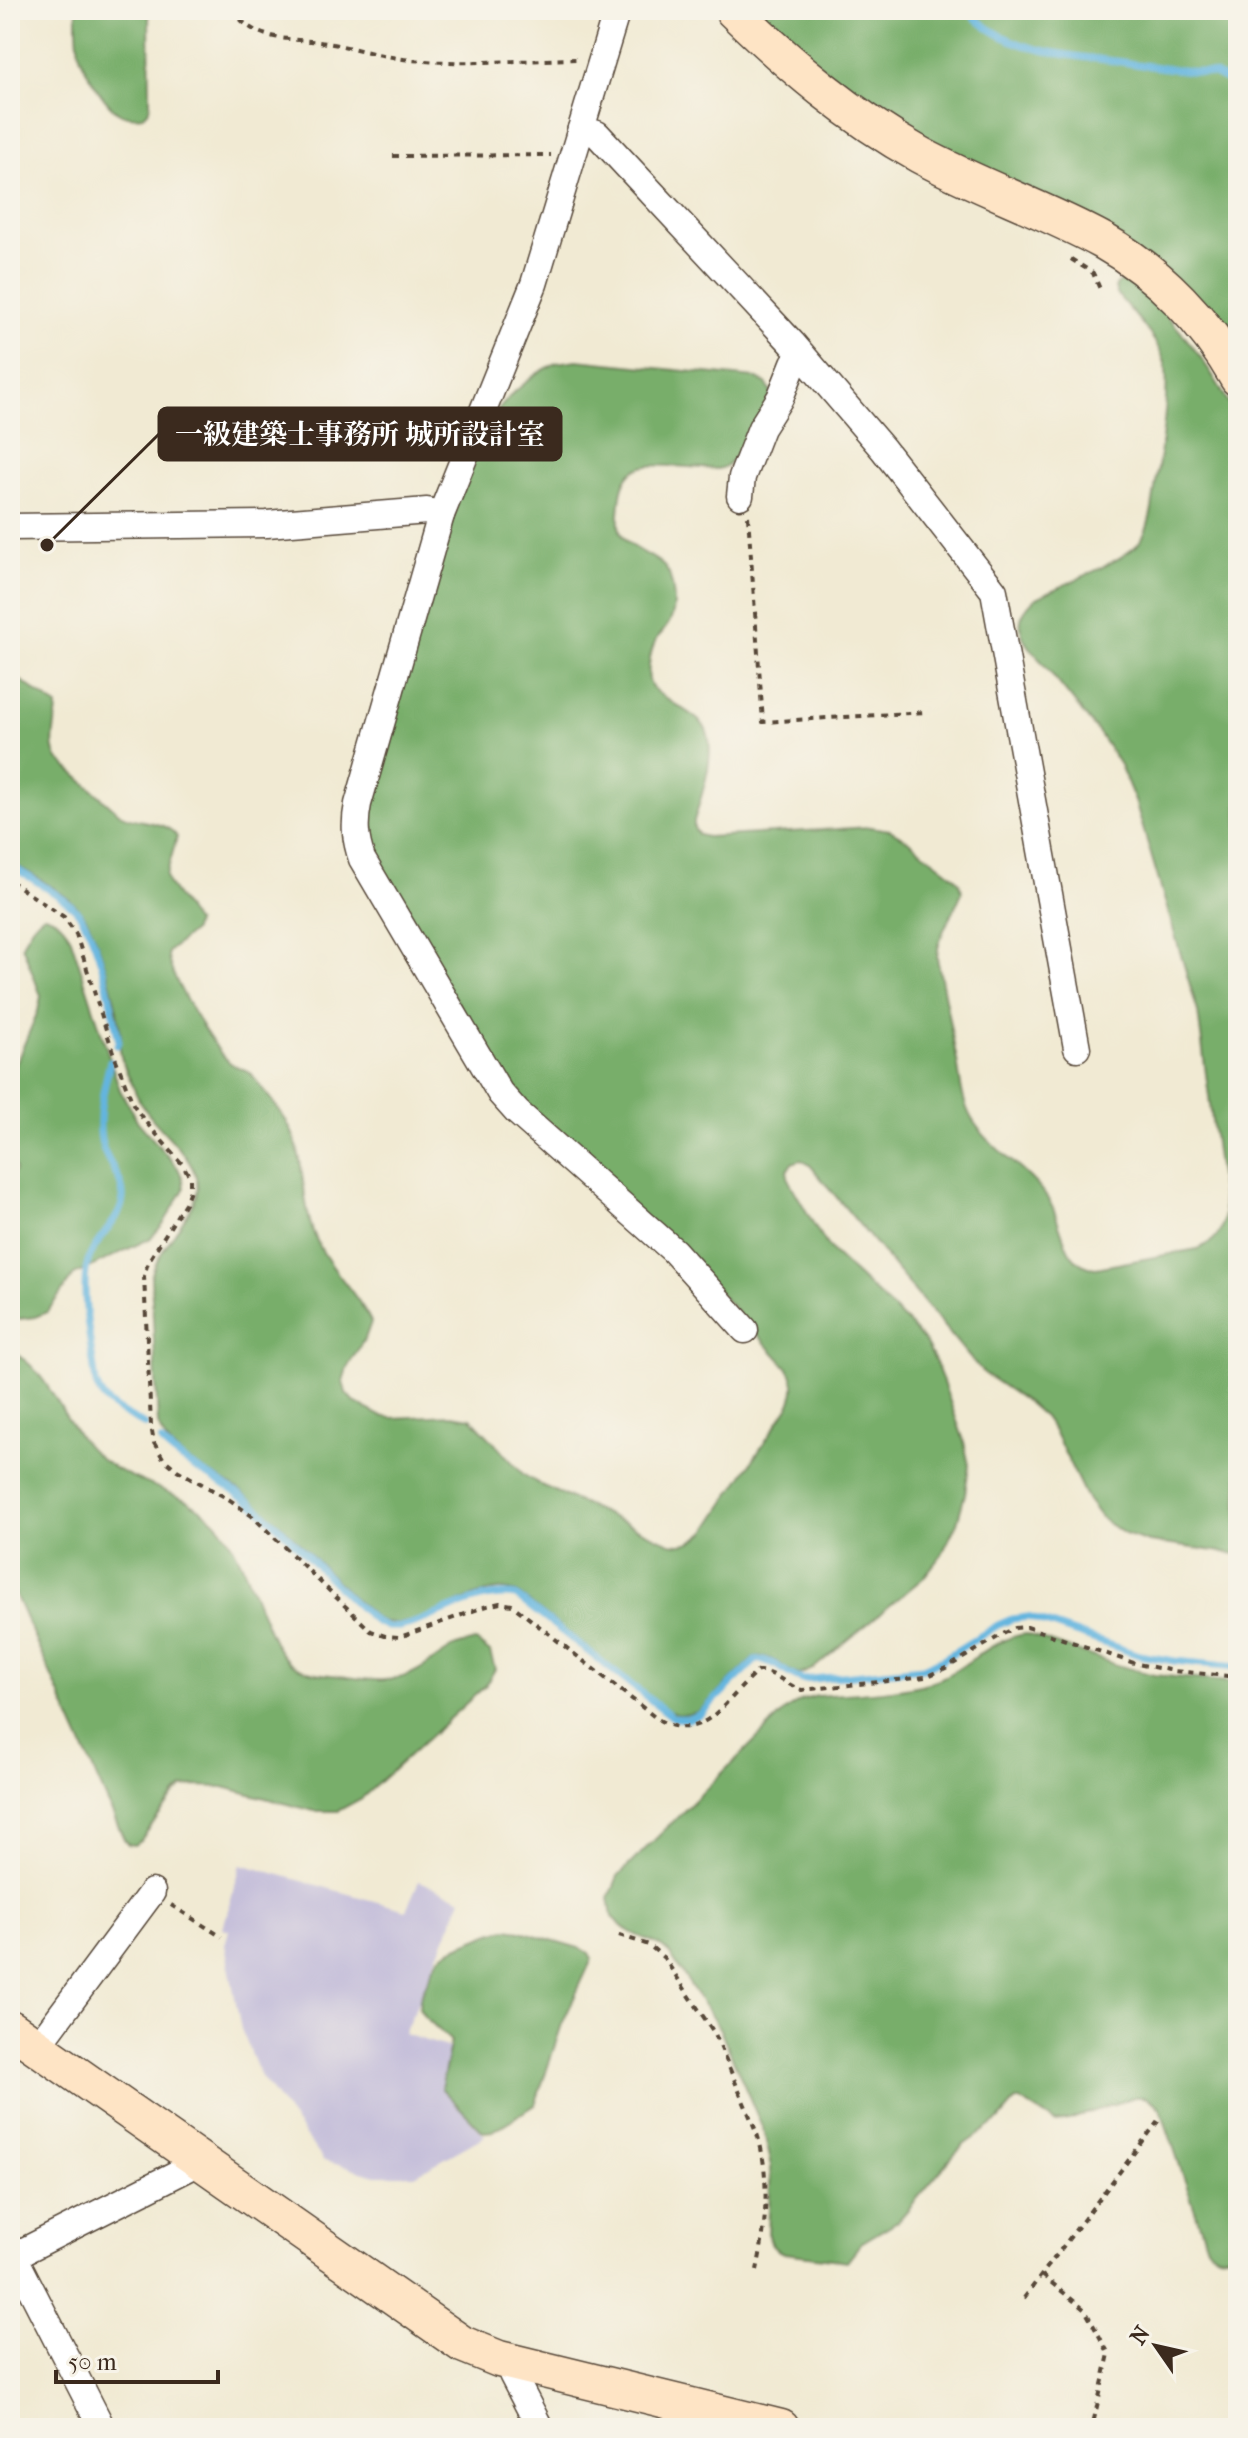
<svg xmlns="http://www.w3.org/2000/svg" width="1248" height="2438" viewBox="0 0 1248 2438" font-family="'IM FELL French Canon','Noto Serif JP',serif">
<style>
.industrial{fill:#c6c0da}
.forest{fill:#78ae6b;stroke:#5a6c44;stroke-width:2}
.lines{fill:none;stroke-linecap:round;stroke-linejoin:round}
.stream{stroke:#63b5df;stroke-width:7}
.street-casing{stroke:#564739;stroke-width:29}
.secondary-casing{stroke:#564739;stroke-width:39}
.path{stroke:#564739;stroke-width:4;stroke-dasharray:6 6;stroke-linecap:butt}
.street{stroke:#fff;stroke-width:26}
.secondary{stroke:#fee4c5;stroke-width:36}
.leader{fill:none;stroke:#3b2a1e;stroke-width:3}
.callout-dot{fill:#3b2a1e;stroke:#f7f3e8;stroke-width:3}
.callout{fill:#3b2a1e;stroke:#3b2a1e;stroke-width:3}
.callout-label{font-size:28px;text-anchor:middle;font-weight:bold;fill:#fff}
</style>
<rect width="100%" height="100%" fill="#f7f3e8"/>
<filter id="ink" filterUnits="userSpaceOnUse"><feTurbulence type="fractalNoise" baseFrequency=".0125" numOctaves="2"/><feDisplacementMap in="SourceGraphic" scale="16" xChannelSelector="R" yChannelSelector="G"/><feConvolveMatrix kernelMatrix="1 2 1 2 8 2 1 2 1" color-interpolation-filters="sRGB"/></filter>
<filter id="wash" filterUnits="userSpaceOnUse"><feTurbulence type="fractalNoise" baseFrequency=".006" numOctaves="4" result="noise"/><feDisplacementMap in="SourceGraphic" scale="32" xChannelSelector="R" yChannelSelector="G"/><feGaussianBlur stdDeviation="1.8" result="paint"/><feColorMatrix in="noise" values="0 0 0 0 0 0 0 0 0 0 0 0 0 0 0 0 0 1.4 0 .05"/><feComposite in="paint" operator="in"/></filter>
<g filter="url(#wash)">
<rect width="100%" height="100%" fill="#f1ead3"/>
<!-- industrial -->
<polygon class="industrial" points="241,1864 406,1910 419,1881 462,1899 404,2034 450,2048 441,2088 485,2136 415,2175 376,2175 324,2161 261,2077 241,2029 225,1945 229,1930 223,1928"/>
<!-- forest -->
<g class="forest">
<path d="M 77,10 L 149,10 L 150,105 L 148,112 L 143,116 C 135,117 125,117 118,112 C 105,105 84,69 80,55 C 76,40 77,24 77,10 Z"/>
<polygon points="754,10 1238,10 1238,349 961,159 874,110"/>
<path d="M 1124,281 C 1135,285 1145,295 1154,303 C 1190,338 1217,377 1238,422 L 1238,1554 L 1149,1542 L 1125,1534 L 1103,1520 L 1087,1499 L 1055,1433 L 1044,1417 L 1028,1403 L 984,1373 L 970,1358 L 810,1165 L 801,1160 L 792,1163 L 787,1171 L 789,1181 L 820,1235 L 833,1253 L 908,1323 L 925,1342 L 936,1363 L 963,1438 L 969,1465 L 965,1494 L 957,1523 L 942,1554 L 923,1578 L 813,1669 L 799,1675 C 783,1669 772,1654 755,1657 L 699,1711 C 684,1717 677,1716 664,1708 L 517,1593 C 511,1592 504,1589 499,1590 C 458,1593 419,1635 378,1620 C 329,1579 290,1525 237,1489 C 211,1472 167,1457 158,1424 L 151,1277 C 159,1246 192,1218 197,1192 C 202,1163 165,1136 150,1116 C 142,1107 136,1095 132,1084 C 128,1075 120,1060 120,1049 C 120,1045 122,1041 121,1037 C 119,1009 100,938 84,915 C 69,893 32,876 10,861 L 10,673 L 57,706 C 57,723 48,744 58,759 L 120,814 C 137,824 166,819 177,837 L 166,876 L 169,885 L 196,923 L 192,932 L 168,952 C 165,970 213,1049 229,1062 C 236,1068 244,1068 251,1074 C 264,1092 282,1110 291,1130 C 307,1165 300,1210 319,1245 C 333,1273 358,1294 371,1322 L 366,1336 L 347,1368 L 343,1381 L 346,1393 L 354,1402 L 380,1416 L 392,1418 L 451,1415 L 471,1418 L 524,1475 L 543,1486 L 670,1543 C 686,1546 694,1542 706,1531 L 790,1404 C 796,1389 796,1381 787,1367 L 678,1247 L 521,1107 L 420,942 L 407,905 L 380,872 L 369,811 L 447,517 L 492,417 L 512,394 L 536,374 L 556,363 L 577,360 L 755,378 L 766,383 L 771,392 L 768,404 L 732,460 L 725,467 L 717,469 C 702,468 688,467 674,466 C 641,464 623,465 620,503 C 619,512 617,525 621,533 C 631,554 664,555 670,577 C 674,589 676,607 671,619 C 668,627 662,632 657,639 C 651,648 647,668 649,680 C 650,688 657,693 664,697 C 676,706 695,714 704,726 C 719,748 701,797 694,821 L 694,828 L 699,835 L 707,837 L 870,827 L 890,830 L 909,841 L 955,877 L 960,883 L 962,892 C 953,915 938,933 937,958 C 944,992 950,1026 957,1060 C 960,1079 962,1102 972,1119 C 991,1150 1027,1168 1048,1199 C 1064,1223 1061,1266 1096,1268 L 1197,1249 C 1216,1242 1222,1233 1224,1213 L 1198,1012 L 1135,801 L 1120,765 L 1099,733 L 1025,641 C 1016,623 1021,611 1036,598 C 1060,586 1122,562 1138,544 C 1147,533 1149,522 1152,509 C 1156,480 1173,382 1164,360 C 1155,335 1133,314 1117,294 L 1115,288 L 1118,283 Z"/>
<path d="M 44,915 C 57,918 63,925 70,936 L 120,1090 L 138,1122 L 178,1168 L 183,1179 L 184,1189 L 164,1223 L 151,1238 L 74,1275 L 47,1312 L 35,1317 L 10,1320 L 10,1180 L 16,1169 L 10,1157 L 10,1078 L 38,1011 L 41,996 L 22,945 C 27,933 33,922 44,915 Z"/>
<path d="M 10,1351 C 51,1370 61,1423 94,1453 C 128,1485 182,1488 215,1521 C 237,1542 254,1596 266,1624 C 272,1638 279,1656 292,1664 C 306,1673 323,1674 339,1676 C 358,1678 380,1683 399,1678 C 419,1673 435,1658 452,1648 C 459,1644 468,1643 476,1641 L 490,1652 L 495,1669 L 485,1686 L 362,1798 L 338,1811 L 314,1811 L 224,1787 L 194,1786 L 183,1788 L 174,1796 L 140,1841 L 134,1845 L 128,1844 L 124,1839 L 10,1583 Z"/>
<path d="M 1027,1634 L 1117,1665 L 1154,1675 L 1238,1683 L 1238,2252 C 1224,2256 1216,2259 1207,2246 L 1161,2110 C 1153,2099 1147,2096 1134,2097 L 1069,2120 L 1055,2122 L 1020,2100 L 1016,2100 L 999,2120 L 965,2144 L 955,2154 L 899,2220 L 861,2243 L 847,2261 L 784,2253 C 774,2249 770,2245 768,2235 L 771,2162 L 763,2129 L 721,2031 L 669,1953 C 657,1940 642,1940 627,1930 C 622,1927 617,1921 612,1917 L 609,1898 L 618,1876 L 786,1710 L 800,1701 L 817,1696 C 850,1693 910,1692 939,1679 C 969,1666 994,1637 1027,1634 Z"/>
<polygon points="506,1929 521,1931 582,1949 589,1953 592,1959 562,2024 535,2105 493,2131 483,2132 441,2088 451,2041 424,2016 419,2008 420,1998 434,1966 441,1956 450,1950 491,1933"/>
</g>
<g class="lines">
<!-- stream -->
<g class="stream">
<path d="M 967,10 C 1005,51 1063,55 1115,61 C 1148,66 1181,70 1214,74 L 1230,82 L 1238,89"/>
<path d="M 10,865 C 30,878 54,891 73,907 C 99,930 112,1007 119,1042 L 117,1045"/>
<path d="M 110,1062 C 104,1087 95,1122 103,1148 C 108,1164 124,1180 123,1198 C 121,1221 98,1236 90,1256 C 77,1283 93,1353 96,1384 C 104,1407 125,1414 145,1425"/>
<path d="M 161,1442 C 189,1470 229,1483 259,1509 C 300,1544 334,1588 376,1622 L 387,1627 L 399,1627 C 437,1619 477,1589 516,1596 L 674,1718 L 688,1719 L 700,1714 L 756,1660 C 773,1658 787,1676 803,1680 L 923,1668 L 943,1659 L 998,1625 L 1012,1619 L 1028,1617 L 1139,1655 L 1175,1661 L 1238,1667"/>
</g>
</g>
</g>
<g filter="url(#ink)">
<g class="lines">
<!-- street casing -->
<g class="street-casing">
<g id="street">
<path d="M 617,10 L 534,284 L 441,515 L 358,804 C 354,824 355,839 362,859 L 500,1093 L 517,1112 L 674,1251 L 745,1330"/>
<polyline points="581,129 597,134 792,343 883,449 994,591 1077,1048"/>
<polyline points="740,496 742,477 761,428 780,398 794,363 802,355"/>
<polyline points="10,527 267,524 427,511 441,515"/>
<polyline points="37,2047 152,1892"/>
<polyline points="14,2256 102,2428"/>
<polyline points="10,2258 188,2168 195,2158"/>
<polyline points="515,2363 512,2374 540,2428"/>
</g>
</g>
<!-- secondary casing -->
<g class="secondary-casing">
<g id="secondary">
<path d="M 733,10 C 791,66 850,116 920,155 C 979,187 1044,209 1103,241 C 1160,273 1206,322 1238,378"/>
<polyline points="10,2028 462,2344 499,2359 781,2428"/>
</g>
</g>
<!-- path -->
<g class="path">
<path d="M 233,10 C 255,44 291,37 327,43 C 356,48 383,57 412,60 C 466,65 523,60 578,59"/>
<polyline points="393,156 551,155"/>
<polyline points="1071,259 1093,273 1100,289"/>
<polyline points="748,516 763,722 926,712"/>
<path d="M 10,881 L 64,917 L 76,934 L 113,1052 L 133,1104 L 143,1119 L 183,1165 L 190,1177 L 190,1190 L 185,1203 L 148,1262 L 144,1276 L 151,1425 L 154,1443 L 163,1458 L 177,1470 L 230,1500 L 252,1516 L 371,1631 L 385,1636 L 400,1637 L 487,1606 L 500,1603 L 512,1605 L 656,1718 C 703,1748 726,1698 758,1671 C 773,1670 787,1686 802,1690 L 926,1677 L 948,1667 L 1003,1634 L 1015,1628 L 1027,1627 L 1137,1664 L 1174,1671 L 1238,1677"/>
<polyline points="171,1905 222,1937"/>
<path d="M 619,1935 L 649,1945 L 664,1958 L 715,2034 L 756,2131 C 771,2172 766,2229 757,2270"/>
<polyline points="1042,2275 1085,2310 1109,2354 1092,2428"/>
<polyline points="1024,2298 1159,2120"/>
</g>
<!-- street -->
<use href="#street" class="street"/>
<!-- secondary -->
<use href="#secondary" class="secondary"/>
</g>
</g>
<!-- callouts -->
<path class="leader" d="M47 545L159 434"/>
<circle class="callout-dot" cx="47" cy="545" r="8"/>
<rect class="callout" x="159" y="408" width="402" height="52" rx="8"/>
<g class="callout-label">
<text x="360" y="444">一級建築士事務所 城所設計室</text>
</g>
<!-- margin -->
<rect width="1248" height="2438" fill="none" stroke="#f7f3e8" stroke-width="40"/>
<!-- north arrow -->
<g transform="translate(1156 2346) rotate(304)" stroke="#f7f3e8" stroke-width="6" paint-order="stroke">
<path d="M0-6L14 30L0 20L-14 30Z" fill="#3b2a1e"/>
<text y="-12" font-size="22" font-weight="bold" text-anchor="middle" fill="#3b2a1e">N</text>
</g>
<!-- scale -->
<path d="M56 2370v12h162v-12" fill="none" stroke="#3b2a1e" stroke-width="4"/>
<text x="68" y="2370" font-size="24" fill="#3b2a1e" stroke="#f7f3e8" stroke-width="6" paint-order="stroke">50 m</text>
</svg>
